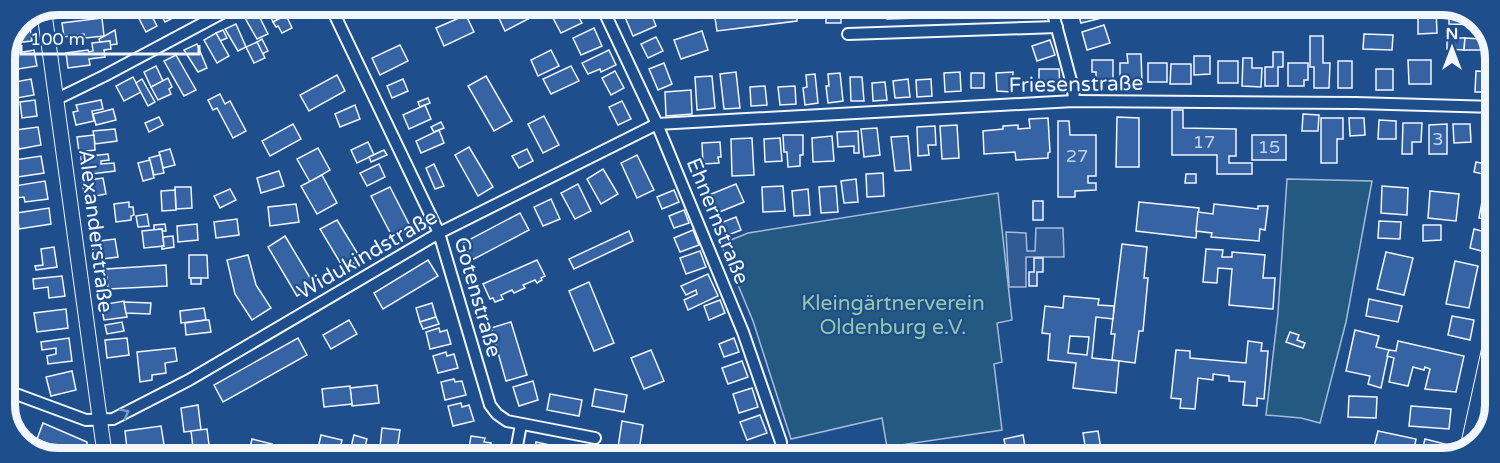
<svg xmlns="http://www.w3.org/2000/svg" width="1500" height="463" viewBox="0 0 1500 463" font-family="'Varela Round',sans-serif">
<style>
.green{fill:#245a82;stroke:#a8bbd7;stroke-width:1.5}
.parking{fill:#305b95;stroke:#a8bbd7;stroke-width:1.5}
.building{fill:#3563a3;stroke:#f2f6ff;stroke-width:1.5;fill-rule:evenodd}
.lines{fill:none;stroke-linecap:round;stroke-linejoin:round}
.minor-casing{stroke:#f2f6ff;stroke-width:14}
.tertiary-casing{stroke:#f2f6ff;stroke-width:16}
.minor{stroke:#1f4e8c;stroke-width:10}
.tertiary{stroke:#1f4e8c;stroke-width:14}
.oneway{stroke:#7e9ac0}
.labels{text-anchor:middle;stroke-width:4.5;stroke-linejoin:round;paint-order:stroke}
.number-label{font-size:18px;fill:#c3d1e8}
.street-label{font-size:21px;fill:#f2f6ff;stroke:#1f4e8c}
.park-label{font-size:21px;fill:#97c8a6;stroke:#1f4e8c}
.rim{fill:none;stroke:#f2f6ff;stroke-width:8}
</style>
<rect width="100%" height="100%" fill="#1f4e8c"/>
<!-- green -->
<g class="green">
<polygon points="1287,179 1372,181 1346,322 1320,423 1301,418 1266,415 1278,313"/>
<polygon points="998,193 1012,320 997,323 1002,362 994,364 1002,430 887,447 882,418 791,439 753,321 721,244 748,233"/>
</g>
<!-- parking -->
<polygon class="parking" points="1036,228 1063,228 1064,257 1026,257 1026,287 1009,287 1006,232 1026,233 1027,251 1035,251"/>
<!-- building -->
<g class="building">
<polygon points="62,5 82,5 82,9 63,11"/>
<polygon points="140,5 151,5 152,6 148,9 157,26 146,32 134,9"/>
<polygon points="156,5 176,5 178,8 174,10 177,16 165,22"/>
<polygon points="182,5 196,5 196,6 186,12"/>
<polygon points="268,5 281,5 286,15 273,22 265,6"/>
<polygon points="294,5 310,5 314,12 305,16 301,8 296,10"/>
<polygon points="515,5 523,5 530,18 505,31 497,14"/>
<polygon points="713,5 797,6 797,21 717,31"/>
<rect x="826" y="6" width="15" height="17"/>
<polygon points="857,6 871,6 871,18 851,18 851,10 857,10"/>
<polygon points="887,6 919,6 919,18 887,19"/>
<polygon points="940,6 965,6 966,13 941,15"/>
<polygon points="1010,6 1039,6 1040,9 1014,18"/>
<polygon points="1076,6 1098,6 1102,18 1081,23"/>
<polygon points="1363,6 1398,6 1398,10 1363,9"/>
<polygon points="573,7 582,23 561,33 553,18"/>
<polygon points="649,8 656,26 633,36 625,17"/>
<polygon points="1418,9 1436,9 1437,33 1418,34"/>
<polygon points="1449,9 1461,10 1483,25 1449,24"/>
<polygon points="257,12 268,34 257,39 245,18"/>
<polygon points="286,15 292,28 282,33 278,26 276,27 273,22"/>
<polygon points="466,15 474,32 444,46 436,28"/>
<polygon points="102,18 104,36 85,38 84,34 64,37 62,23"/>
<polygon points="236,24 246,47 238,51 225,29"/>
<polygon points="1104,25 1110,43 1087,50 1082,32"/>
<polygon points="30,27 32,41 13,43 12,40 17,29"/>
<polygon points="594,28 602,46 581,55 573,38"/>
<polygon points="115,30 117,44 110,45 110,41 100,42 99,39"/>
<polygon points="223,30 227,38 220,41 216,33"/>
<polygon points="702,31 708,50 681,59 674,40"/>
<polygon points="216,33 229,56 217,63 204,40"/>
<polygon points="1364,34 1393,35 1392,50 1363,49"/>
<polygon points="1310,36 1323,36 1323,63 1330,63 1329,88 1314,88 1314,67 1310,67"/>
<polygon points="656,37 663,51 648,58 641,44"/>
<polygon points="1447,38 1465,38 1464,50 1447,49"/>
<polygon points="1465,38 1482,39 1481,50 1464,50"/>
<polygon points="262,39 268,51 262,54 257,42"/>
<polygon points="1050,40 1055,55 1037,61 1032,46"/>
<polygon points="110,41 111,49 104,50 105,57 89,59 90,65 68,68 66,53 88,50 89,52 93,51 92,43"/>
<polygon points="257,42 265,58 254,63 246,47"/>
<polygon points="197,44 207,68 198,72 184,50"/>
<polygon points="400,45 408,61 380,75 372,58"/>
<polygon points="34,50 37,66 5,71 6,55"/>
<polygon points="551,50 559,66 538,76 531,60"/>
<polygon points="609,50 616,65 601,72 600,69 588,74 582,63"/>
<polygon points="1273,52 1283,52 1283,67 1278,67 1278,86 1265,86 1265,67 1273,67"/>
<polygon points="1127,54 1141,54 1142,83 1125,83 1125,77 1120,77 1120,63 1128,63"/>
<polygon points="176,55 196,90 184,96 164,61"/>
<polygon points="1194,56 1210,56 1210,74 1194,75"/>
<polygon points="1243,58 1252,58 1252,68 1262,68 1261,87 1242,86"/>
<polygon points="1092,60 1113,60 1113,81 1096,81 1096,72 1092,72"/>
<polygon points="1408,60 1431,60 1431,84 1409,84"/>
<rect x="1218" y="61" width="20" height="22"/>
<rect x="1338" y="61" width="14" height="27"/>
<polygon points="664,63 672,84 658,90 649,69"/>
<rect x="1148" y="63" width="19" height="19"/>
<polygon points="1288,63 1308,63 1308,80 1304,80 1304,86 1288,86"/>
<polygon points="1171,64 1191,64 1191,84 1170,84"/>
<polygon points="156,66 163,81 151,87 144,72"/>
<polygon points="571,66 579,81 551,94 543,79"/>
<polygon points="1039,69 1059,69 1060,87 1039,87"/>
<rect x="1376" y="69" width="17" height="21"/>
<polygon points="615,71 624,88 611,95 602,78"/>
<polygon points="1476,71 1495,72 1495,92 1475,92"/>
<polygon points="736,72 740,108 724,109 720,74"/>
<polygon points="960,72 961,91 945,92 944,73"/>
<polygon points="1013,72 1012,92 997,91 996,73"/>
<polygon points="840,73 843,101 828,103 826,86 829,86 828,74"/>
<rect x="971" y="73" width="13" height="15"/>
<polygon points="815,74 818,103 805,105 803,88 807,87 806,75"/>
<polygon points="337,75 345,91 309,111 300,95"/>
<polygon points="486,76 512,121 494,131 468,86"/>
<polygon points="712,76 715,108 697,110 695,77"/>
<polygon points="133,77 141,92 124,101 116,86"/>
<polygon points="850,77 862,77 864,101 851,101"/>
<polygon points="168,78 172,87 169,89 171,94 158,100 151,87"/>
<polygon points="31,79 34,95 11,99 9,83"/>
<polygon points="142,79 155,102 148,106 136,83"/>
<polygon points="403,79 408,91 392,98 387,86"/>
<polygon points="908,79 910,97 895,98 893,81"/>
<polygon points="931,79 932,96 917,97 916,80"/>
<polygon points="885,82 887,100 873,101 872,83"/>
<polygon points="765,86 767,105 751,106 750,87"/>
<polygon points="795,86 796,104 780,105 778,87"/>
<polygon points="691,90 692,114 666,116 665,92"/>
<polygon points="220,94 225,104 230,101 246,131 233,138 217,108 213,110 208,100"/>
<polygon points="428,98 430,103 420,107 418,102"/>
<polygon points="35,100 37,116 22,118 20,102"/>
<polygon points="101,100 103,109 92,111 94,121 76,125 73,112 78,111 76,105"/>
<polygon points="622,101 631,119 618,125 609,107"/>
<polygon points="355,105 360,119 340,127 335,114"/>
<polygon points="425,105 431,119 409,129 403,115"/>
<polygon points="113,109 116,120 96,125 93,114"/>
<polygon points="1172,110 1183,110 1183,128 1236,129 1236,156 1229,156 1229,163 1252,163 1252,174 1217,174 1217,155 1172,155"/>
<polygon points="1303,114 1319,115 1318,131 1302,131"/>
<polygon points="544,116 559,145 543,153 528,124"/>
<polygon points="159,117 163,125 149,132 145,123"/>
<polygon points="1117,117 1139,118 1139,167 1116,167"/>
<polygon points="1048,118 1050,152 1048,153 1048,158 1016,160 1015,152 984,154 983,131 1003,129 1003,126 1018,125 1018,129 1030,128 1029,119"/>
<polygon points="1321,118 1343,118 1343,139 1337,139 1337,163 1321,163"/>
<polygon points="1349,118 1364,118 1365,135 1350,136"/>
<polygon points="1379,120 1396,121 1396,139 1378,139"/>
<polygon points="1058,121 1069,121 1070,135 1096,135 1096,176 1088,176 1088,183 1096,183 1096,190 1075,191 1075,197 1058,197"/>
<polygon points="441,122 444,128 434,132 431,127"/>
<polygon points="1403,123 1422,123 1421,142 1412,142 1412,154 1402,154"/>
<polygon points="293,124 301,139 270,156 262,141"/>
<polygon points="1447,124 1447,154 1429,154 1429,125"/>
<polygon points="1453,124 1470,124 1471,142 1454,143"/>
<polygon points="957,125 959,158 942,159 940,126"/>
<polygon points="935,126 936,145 928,145 929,155 918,156 917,127"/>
<polygon points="38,127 41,145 19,149 16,130"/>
<polygon points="877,128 880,155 864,157 861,129"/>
<polygon points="115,129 117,141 95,144 93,131"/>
<polygon points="439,130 444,143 421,153 416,141"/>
<polygon points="858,131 859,153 854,153 854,146 838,147 837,132"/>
<polygon points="94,135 95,150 79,152 77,137"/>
<polygon points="783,135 803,135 803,155 800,155 800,166 788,167 787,152 784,152"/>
<rect x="1252" y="135" width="34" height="25"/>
<polygon points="832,136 834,161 813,162 812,138"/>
<polygon points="908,136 911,170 895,171 891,137"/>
<polygon points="752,138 754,175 732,176 731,139"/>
<polygon points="780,138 782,161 765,162 764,139"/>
<polygon points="368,142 374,155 357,163 351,150"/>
<polygon points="720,142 721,157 718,157 719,163 703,164 702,143"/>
<polygon points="469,147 493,187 478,196 455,155"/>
<polygon points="318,148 330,170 310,182 297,159"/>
<polygon points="170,149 175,165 163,168 159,152"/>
<polygon points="527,149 533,161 519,168 512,156"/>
<polygon points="384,150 387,155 371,162 369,157"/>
<polygon points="108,154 109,160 101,161 101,164 114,163 115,171 83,175 81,157"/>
<polygon points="160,155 164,173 154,175 149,158"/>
<polygon points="637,155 654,190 637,198 621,163"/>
<polygon points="41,156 44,173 11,178 8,161"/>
<polygon points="150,160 154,178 143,181 138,163"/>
<polygon points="1476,162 1495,166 1495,183 1486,181 1487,175 1474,172"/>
<polygon points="379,164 385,177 367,186 360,173"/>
<polygon points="434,164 444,186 435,189 426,168"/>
<polygon points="603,169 618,194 601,204 587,179"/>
<polygon points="279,171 284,186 261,193 257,178"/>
<polygon points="883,173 884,196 867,197 866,174"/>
<polygon points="1186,174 1196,174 1196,183 1185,183"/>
<polygon points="322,175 337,203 317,214 301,186"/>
<polygon points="103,178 106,194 85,198 82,181"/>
<polygon points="856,179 858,202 844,203 841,181"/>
<polygon points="45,181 48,199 25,202 24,197 16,198 14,186"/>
<polygon points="578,184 591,211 575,219 561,193"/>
<polygon points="736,184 744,202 717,213 709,195"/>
<polygon points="783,186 785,211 763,212 762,187"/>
<polygon points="836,186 838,212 821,213 819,187"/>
<polygon points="1382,186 1408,188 1407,215 1381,213"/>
<polygon points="175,187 191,187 192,208 176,209"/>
<polygon points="390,187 411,228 393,238 371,196"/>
<polygon points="230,189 236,200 220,208 214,196"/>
<polygon points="808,189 810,215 794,216 792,191"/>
<polygon points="175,190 176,210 162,211 161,191"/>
<polygon points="674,190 679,202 662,209 657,197"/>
<polygon points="1430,191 1459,194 1456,221 1428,218"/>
<polygon points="1483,196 1495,198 1495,221 1479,218"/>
<polygon points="551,199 560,219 543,226 534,207"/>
<rect x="1033" y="201" width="10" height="19"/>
<polygon points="129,202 129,207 133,207 134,215 131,216 131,220 116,222 114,204"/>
<polygon points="1139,202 1199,208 1196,238 1136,231"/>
<polygon points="296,204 299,222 270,226 268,207"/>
<polygon points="1214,204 1258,209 1258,206 1268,206 1265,230 1260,229 1259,241 1211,237 1212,233 1196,231 1198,212 1213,214"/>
<polygon points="49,208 51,224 19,229 17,213"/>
<polygon points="684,210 689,223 674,228 669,216"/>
<polygon points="520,213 529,230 472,260 463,243"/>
<polygon points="147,214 149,226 138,227 136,216"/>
<polygon points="736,217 741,230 723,237 718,224"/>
<polygon points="237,219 239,235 216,238 214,222"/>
<polygon points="337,220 361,259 344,269 320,229"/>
<polygon points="1379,221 1401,222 1400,239 1378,238"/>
<polygon points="165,224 166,231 162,231 162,229 154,230 154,225"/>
<polygon points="197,224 198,240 178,242 177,226"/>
<polygon points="1423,225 1441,225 1441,240 1423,241"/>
<polygon points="162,229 164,246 144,248 142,231"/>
<polygon points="1474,229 1493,234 1489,253 1470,248"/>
<polygon points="693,230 699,245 680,252 674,238"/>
<polygon points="629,231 633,241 574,269 569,259"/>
<polygon points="173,236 174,247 162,249 162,246 164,246 163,237"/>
<polygon points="285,236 315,286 297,296 268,247"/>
<polygon points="115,239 118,257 94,260 92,242"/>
<polygon points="1122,244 1147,247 1144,278 1148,278 1143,331 1139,331 1135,363 1112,360 1115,334 1111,334"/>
<polygon points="54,247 57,267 36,270 35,266 43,265 41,249"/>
<polygon points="1206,249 1223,250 1222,257 1232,257 1232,252 1265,255 1263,278 1275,278 1273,309 1229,305 1232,269 1218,268 1217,283 1203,282"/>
<polygon points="700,251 706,267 686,274 680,258"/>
<polygon points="1386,252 1413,258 1404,295 1377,289"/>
<polygon points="189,255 207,255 208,278 189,278"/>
<polygon points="248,255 256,285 271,308 252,320 235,294 227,260"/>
<polygon points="1034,258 1043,258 1043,272 1037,272 1037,286 1029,286 1029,272 1034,272"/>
<polygon points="428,260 438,276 383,309 374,293"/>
<polygon points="537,260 545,276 541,278 542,280 537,283 535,280 523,285 525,288 514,293 512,290 501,295 503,299 495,302 493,298 490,299 483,284"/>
<polygon points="1455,261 1478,266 1469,308 1446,304"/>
<polygon points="166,265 167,286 108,289 106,269"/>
<polygon points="708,274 718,296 688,310 684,300 697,294 696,290 686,295 681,286"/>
<polygon points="62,276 65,296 49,298 48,287 34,289 33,279"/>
<rect x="191" y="278" width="10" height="6"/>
<polygon points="589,282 614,343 594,351 569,291"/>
<path d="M 1064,296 L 1099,299 L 1098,305 L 1114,306 L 1113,319 L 1096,317 L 1092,358 L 1119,361 L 1116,393 L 1073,388 L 1076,363 L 1048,360 L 1050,334 L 1042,333 L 1045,306 L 1063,308 ZM 1070,336 L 1089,337 L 1087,355 L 1068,353 Z"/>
<polygon points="1369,299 1402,306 1398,322 1366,316"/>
<polygon points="720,300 725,313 709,320 704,306"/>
<polygon points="124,301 127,317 104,320 101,305"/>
<polygon points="124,302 151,303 150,314 126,313"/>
<polygon points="432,303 436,317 420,322 416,308"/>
<polygon points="204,308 206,320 181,323 180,311"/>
<polygon points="66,309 68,328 37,332 34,313"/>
<polygon points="1452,316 1474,320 1470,340 1448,335"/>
<polygon points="436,317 439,324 423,329 420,322"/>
<polygon points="206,320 209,320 211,332 186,335 185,323"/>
<polygon points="349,320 357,334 331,349 323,335"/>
<polygon points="122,322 124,331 107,334 105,325"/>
<polygon points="511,322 527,375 506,381 491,328"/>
<polygon points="439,328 440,332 447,330 451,344 430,349 426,332"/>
<polygon points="1355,330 1379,336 1376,347 1389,350 1381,388 1368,384 1370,376 1346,371"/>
<polygon points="1290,332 1299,335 1297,340 1305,343 1303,348 1286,342"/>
<polygon points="69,338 72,361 48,364 47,356 56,354 56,348 42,350 41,342"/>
<polygon points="127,338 129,355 107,358 105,340"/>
<polygon points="298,338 307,355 223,402 214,385"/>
<polygon points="734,338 739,352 724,357 719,344"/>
<polygon points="1248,341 1262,343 1261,351 1268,351 1264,399 1257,398 1257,406 1243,405 1245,382 1229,381 1229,376 1213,374 1213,380 1198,378 1195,409 1180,408 1181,399 1171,398 1176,350 1190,351 1190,358 1246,363"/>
<polygon points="1398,341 1464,356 1456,392 1425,389 1430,369 1425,367 1424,370 1413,367 1408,386 1389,382 1394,358 1387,356 1389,350 1396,351"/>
<polygon points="175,348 177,361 165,363 166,373 152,375 152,380 140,382 137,352"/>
<polygon points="651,350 664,381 644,389 631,358"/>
<polygon points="446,352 447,356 454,354 458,368 438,373 433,356"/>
<polygon points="742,361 748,377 728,384 722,368"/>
<polygon points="72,371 76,390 51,396 46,377"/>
<polygon points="454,379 455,382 462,381 466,395 445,400 441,382"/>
<polygon points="533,381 538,400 519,406 513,387"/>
<polygon points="377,385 379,403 352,406 350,388"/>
<polygon points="350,386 352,404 324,407 322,389"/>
<polygon points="752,388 758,407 739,413 733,394"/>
<polygon points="595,389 627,395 624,412 592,406"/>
<polygon points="550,394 582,400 579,416 547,410"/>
<polygon points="1349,396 1377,397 1376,418 1348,417"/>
<polygon points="461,403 462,407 469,405 474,421 453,426 448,406"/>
<polygon points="198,405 201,430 184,432 181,408"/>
<polygon points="1411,406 1451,409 1449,429 1409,426"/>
<polygon points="760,415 767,433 747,440 740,422"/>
<polygon points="622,421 643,425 638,457 617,454"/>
<polygon points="43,423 87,442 88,453 73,454 37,439"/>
<polygon points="161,426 166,457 128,457 125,431"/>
<polygon points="382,428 400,430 396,457 379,457"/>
<polygon points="207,429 210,453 194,456 191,431"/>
<polygon points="1098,431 1101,449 1098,450 1102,458 1087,458 1083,433"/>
<polygon points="1378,431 1416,439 1413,455 1374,447"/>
<polygon points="321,435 342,440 338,457 316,457"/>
<polygon points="354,435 367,439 363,454 350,451"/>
<polygon points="1023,435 1027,458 1016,458 1015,454 1007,456 1004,439"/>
<polygon points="471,436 485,438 484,442 491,443 489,457 468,454"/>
<polygon points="252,439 272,444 269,457 248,457"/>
<polygon points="1425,439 1445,444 1442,458 1420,458"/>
<polygon points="536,442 555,446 553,457 533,457"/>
<polygon points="827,445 828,458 802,458 801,447"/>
<polygon points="1304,447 1305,458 1286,458 1285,451"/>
<polygon points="762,450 763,458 746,458 745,451"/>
<polygon points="93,452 93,457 74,457 73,454"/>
</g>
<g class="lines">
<!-- minor casing -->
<g class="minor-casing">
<g id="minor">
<polyline points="330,5 439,233 490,405 497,414 507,421 595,438"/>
<polyline points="601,5 657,124 743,332 781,442 782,458"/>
<polyline points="1051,6 1073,88 1074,101"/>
<polyline points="848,34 1057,27"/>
<polyline points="57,99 104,76 237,5"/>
<polyline points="5,390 86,420 113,419 189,380 439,233 657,124 1074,101 1356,103 1495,107"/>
<polyline points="515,457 521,424"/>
</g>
</g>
<!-- tertiary casing -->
<g class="tertiary-casing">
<g id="tertiary">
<polyline points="44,10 105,457"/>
<polyline points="1467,450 1494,327"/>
</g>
</g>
<!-- minor -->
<use href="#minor" class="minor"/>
<!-- tertiary -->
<use href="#tertiary" class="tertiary"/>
</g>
<!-- one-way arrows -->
<defs><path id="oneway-chevron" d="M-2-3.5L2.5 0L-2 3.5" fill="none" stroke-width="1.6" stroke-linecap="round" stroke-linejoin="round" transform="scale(1.5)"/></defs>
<use class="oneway" href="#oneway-chevron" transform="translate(125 413) rotate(-27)"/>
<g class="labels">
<!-- number labels -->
<g class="number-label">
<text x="1438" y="145">3</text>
<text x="1204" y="148">17</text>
<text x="1269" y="153">15</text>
<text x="1077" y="162">27</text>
</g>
<!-- street labels -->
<g class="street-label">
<text transform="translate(1076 84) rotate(-1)" y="7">Friesenstraße</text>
<text transform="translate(718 221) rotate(68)" y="7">Ehnernstraße</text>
<text transform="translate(96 231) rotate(83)" y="7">Alexanderstraße</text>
<text transform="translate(367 254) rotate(-30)" y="7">Widukindstraße</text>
<text transform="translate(478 297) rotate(74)" y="7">Gotenstraße</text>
</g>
<!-- park labels -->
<g class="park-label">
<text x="893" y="310">Kleingärtnerverein<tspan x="893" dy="24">Oldenburg e.V.</tspan></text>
</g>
</g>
<!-- crop -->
<path d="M0 0H1500V463H0ZM58 15H1442A43 43 0 0 1 1485 58V405A43 43 0 0 1 1442 448H58A43 43 0 0 1 15 405V58A43 43 0 0 1 58 15Z" fill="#1f4e8c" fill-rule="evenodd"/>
<path class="rim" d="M58 15H1442A43 43 0 0 1 1485 58V405A43 43 0 0 1 1442 448H58A43 43 0 0 1 15 405V58A43 43 0 0 1 58 15Z"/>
<!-- north arrow -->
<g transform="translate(1452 48)" stroke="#1f4e8c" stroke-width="4.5" paint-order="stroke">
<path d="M0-4.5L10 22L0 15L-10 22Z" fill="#f2f6ff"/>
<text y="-9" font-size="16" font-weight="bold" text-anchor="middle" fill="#f2f6ff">N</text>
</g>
<!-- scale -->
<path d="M21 45v9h178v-9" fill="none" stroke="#f2f6ff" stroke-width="3"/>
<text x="30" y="45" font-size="18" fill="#f2f6ff" stroke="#1f4e8c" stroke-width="4.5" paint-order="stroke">100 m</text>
</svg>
